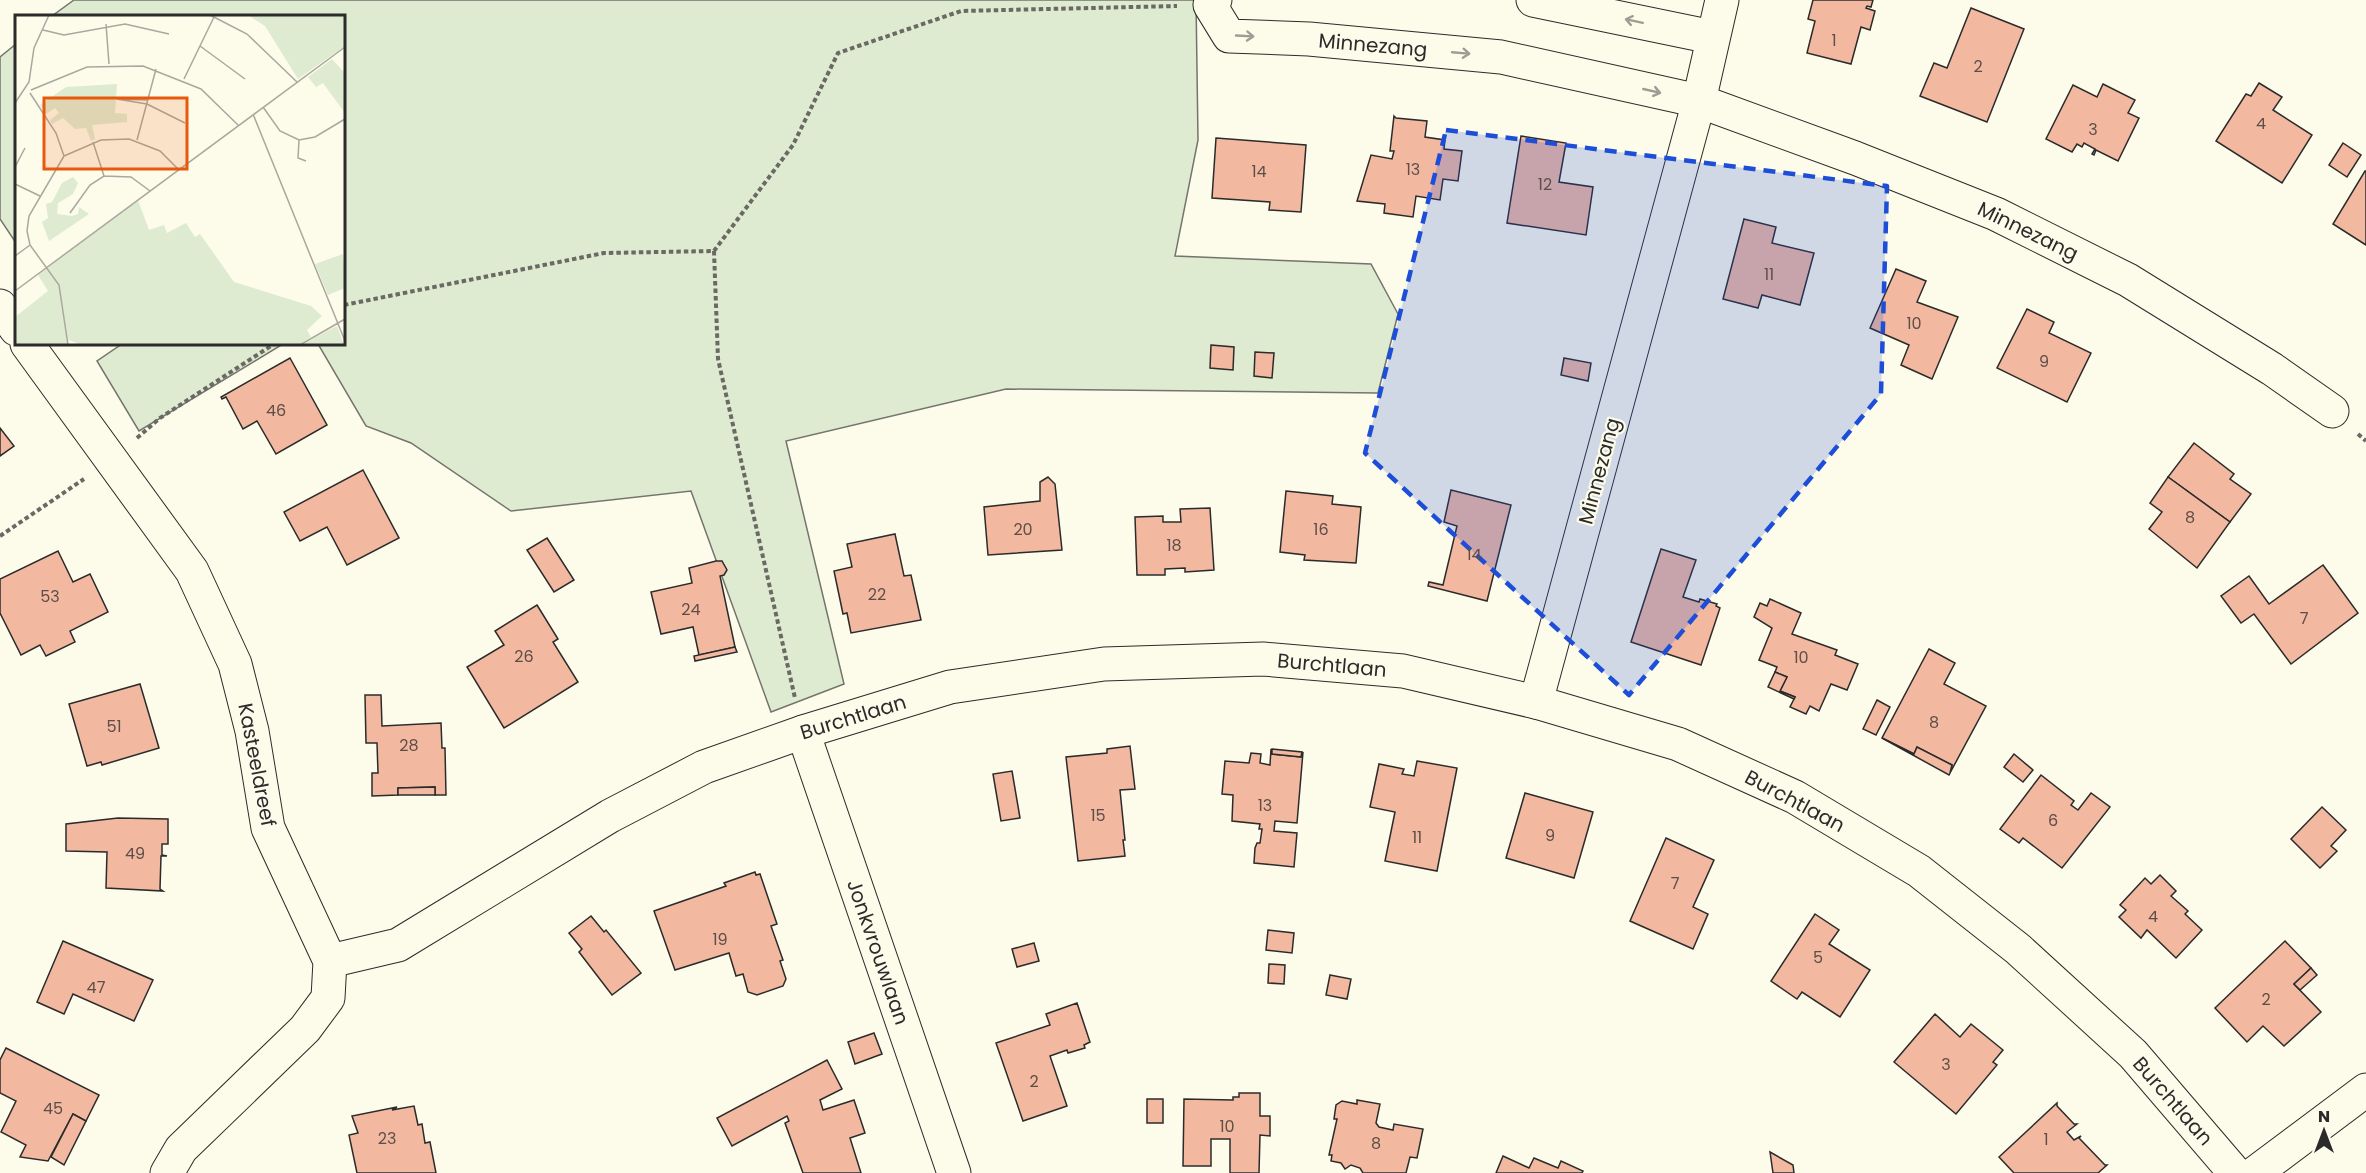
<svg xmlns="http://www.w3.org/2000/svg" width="2366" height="1173" viewBox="0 0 2366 1173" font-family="Poppins,sans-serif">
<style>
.green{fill:#deebd1;stroke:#74746e;stroke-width:1.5}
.building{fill:#f2b8a0;stroke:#2b2b2b;stroke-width:1.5}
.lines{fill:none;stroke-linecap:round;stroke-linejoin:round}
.minor-casing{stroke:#2b2b2b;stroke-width:35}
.tertiary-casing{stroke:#2b2b2b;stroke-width:35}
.path{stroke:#6a6964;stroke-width:4;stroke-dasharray:4.5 3;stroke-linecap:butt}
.minor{stroke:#fdfbea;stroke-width:33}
.tertiary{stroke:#fdfbea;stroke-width:33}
.oneway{stroke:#9e9d94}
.marked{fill:#1d4ed8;fill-opacity:0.2;stroke:#1d4ed8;stroke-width:4.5;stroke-dasharray:12 8;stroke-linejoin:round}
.labels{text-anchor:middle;stroke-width:4.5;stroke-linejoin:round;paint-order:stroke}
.number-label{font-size:16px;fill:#5d4e48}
.street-label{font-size:20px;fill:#2b2b2b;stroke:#fdfbea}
.inset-road{fill:none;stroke:#a9a89e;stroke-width:1.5}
.view{fill:#e8590c;fill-opacity:0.15;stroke:#e8590c;stroke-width:3}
.inset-edge{fill:none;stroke:#2b2b2b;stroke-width:3}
</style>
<rect width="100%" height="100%" fill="#fdfbea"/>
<!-- green -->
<g class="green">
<polygon points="74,0 1196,0 1198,140 1175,256 1371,264 1398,314 1378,393 1006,389 786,441 844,684 771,712 691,491 511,511 411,443 366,426 318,344 344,344 344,16 52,16"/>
<polygon points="16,44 16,243 0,219 0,57"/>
<polygon points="122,344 283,344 139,431 97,361"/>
</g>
<!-- building -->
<g class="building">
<polygon points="1813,0 1873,0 1871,7 1867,6 1866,8 1875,11 1870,30 1861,27 1851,64 1807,53 1815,21 1808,19"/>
<polygon points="1971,8 2024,29 1987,122 1920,96 1934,63 1947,68"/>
<polygon points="2259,83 2282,97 2273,110 2312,135 2282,183 2216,141 2246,94 2251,96"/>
<polygon points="2103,84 2135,100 2128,113 2139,118 2118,161 2096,150 2094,155 2092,154 2095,149 2084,143 2082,147 2077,144 2072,152 2046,139 2073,85 2097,97"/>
<polygon points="1394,116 1396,118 1427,121 1425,137 1445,140 1444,149 1462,151 1458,181 1443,179 1440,200 1416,196 1413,217 1384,213 1385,204 1357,201 1371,155 1392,159 1394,151 1390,151"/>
<polygon points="1521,136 1566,143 1559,182 1593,187 1586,235 1507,223"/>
<polygon points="1216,138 1306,145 1301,212 1269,210 1270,202 1212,198"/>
<polygon points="2343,143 2361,155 2347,177 2329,165"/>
<polygon points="2365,171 2366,171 2366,245 2333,224"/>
<polygon points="1744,219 1776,227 1772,243 1814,253 1800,305 1762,295 1758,308 1723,299"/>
<polygon points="1896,269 1926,281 1917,302 1958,317 1932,379 1901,365 1909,345 1870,328"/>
<polygon points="2027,309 2054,322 2049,333 2091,353 2067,402 1997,368"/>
<polygon points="1211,345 1234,347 1233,370 1210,368"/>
<polygon points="1255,352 1274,353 1272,378 1254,376"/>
<polygon points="290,358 327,425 276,454 257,421 243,429 226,397 222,399 221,397"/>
<polygon points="1564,358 1591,363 1588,381 1561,375"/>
<polygon points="0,428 14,446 0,456"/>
<polygon points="2194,443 2234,474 2230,479 2251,494 2230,522 2168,477"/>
<polygon points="363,470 399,538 347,565 327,527 300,541 284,512"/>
<polygon points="1048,477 1055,484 1062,550 988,555 984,507 1040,501 1040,482"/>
<polygon points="2168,477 2230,522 2197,568 2149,529 2162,512 2150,503"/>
<polygon points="1451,490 1511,505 1487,601 1428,586 1429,582 1443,585 1457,526 1444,522"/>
<polygon points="1286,491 1333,496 1332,504 1361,507 1356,563 1304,560 1305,555 1280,552"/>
<polygon points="1210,508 1214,570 1185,572 1185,568 1165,569 1165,575 1137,575 1135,517 1163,516 1163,522 1181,522 1180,509"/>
<polygon points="895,534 904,576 911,575 921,620 851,633 847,613 843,614 834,571 852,567 847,544"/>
<polygon points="547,538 574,580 554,592 527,550"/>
<polygon points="1661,549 1696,560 1683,597 1699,602 1700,599 1717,604 1716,606 1720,608 1701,665 1631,642"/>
<polygon points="58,551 73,582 90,574 108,612 70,631 75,642 46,656 40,645 21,655 0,613 0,579"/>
<polygon points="716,561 722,561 727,570 724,575 720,576 735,647 699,655 693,627 661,634 651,592 692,583 689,568"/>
<polygon points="2323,565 2358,613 2291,664 2254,614 2241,623 2221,596 2249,576 2269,604"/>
<polygon points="1770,599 1801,613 1792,634 1837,650 1835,655 1858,664 1847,690 1831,684 1819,711 1810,706 1806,714 1790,707 1795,697 1780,691 1787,677 1775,672 1777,667 1759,660 1772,628 1754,617 1760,603 1767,606"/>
<polygon points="537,605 558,639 553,642 578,682 504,728 467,667 504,645 495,631"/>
<polygon points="735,647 737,652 695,661 694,656"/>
<polygon points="1929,649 1955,663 1944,684 1986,706 1950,773 1952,765 1917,747 1914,754 1882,738"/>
<polygon points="1775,672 1787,677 1780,691 1795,697 1794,699 1768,687"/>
<polygon points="140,684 159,748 102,765 101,762 87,766 69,704"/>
<polygon points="365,695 381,695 382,726 441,723 442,748 445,748 446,795 435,795 435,787 398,788 398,795 372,796 372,773 378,773 377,743 366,743"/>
<polygon points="1877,700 1890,707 1876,735 1863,729"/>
<polygon points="1882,738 1914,754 1917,747 1952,765 1950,773 1949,775"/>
<polygon points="1130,746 1135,789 1120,790 1125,840 1123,840 1125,856 1078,861 1066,757 1107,753 1107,749"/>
<polygon points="1271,749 1272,754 1301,757 1303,752 1297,823 1275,821 1274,831 1297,833 1294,867 1254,863 1255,848 1257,843 1260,843 1262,829 1259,829 1260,824 1232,821 1233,795 1222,794 1225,761 1249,763 1251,753 1261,754 1260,763 1270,765"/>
<polygon points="1272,749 1302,752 1301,757 1272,754"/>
<polygon points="2014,754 2033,770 2023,782 2004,767"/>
<polygon points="1417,761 1457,768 1437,871 1385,861 1395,812 1370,807 1379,764 1404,769 1402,774 1414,776"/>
<polygon points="1012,771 1020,818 1001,821 993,774"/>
<polygon points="2041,775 2074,801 2071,805 2078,810 2091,793 2110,807 2062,868 2023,838 2019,843 2000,829"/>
<polygon points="435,787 435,795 398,795 398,788"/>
<polygon points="1525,793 1593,812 1574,878 1506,858"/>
<polygon points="2322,807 2346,830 2331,846 2337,851 2320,868 2291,839"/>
<polygon points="118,818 168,819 168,844 162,844 162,855 167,856 161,856 160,889 163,891 106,888 107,852 66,851 66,824"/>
<polygon points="1666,838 1714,860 1693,907 1708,914 1693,949 1630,921"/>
<polygon points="755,872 756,875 760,874 777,924 771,926 783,960 780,961 786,979 783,986 757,995 748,992 743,974 736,976 729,953 675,970 654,911 726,886 724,883"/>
<polygon points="2160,875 2176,891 2171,896 2188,911 2185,914 2202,930 2176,958 2147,930 2141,938 2119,917 2126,910 2120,905 2145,878 2151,884"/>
<polygon points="1815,914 1839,930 1829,944 1870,970 1840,1017 1802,992 1797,999 1771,981"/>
<polygon points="591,916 604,932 606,930 641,973 612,995 579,952 582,949 569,933"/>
<polygon points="1268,930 1294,933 1292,953 1266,950"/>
<polygon points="63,941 153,980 134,1021 73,994 64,1014 37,1002"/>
<polygon points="2285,941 2311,968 2294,984 2321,1012 2284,1046 2263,1026 2247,1042 2215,1008"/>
<polygon points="1034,943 1039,961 1017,967 1012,949"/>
<polygon points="1269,964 1285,965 1284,984 1268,983"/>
<polygon points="2311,968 2317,975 2300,990 2294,984"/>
<polygon points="1330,975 1351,979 1347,999 1326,995"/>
<polygon points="1077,1003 1090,1042 1084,1045 1085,1048 1068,1053 1067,1050 1050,1056 1067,1106 1023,1121 996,1043 1050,1025 1046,1014"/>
<polygon points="1935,1014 1960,1037 1971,1024 2003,1050 1993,1062 1997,1065 1956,1114 1894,1062"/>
<polygon points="874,1033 882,1054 855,1064 848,1042"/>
<polygon points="6,1048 99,1095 86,1121 73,1114 48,1161 20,1157 26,1145 1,1132 16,1101 0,1093 0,1060"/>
<polygon points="827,1060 842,1089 820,1100 823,1110 854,1100 865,1133 850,1138 861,1173 803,1173 785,1123 789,1121 787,1116 732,1146 717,1118"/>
<polygon points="1239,1093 1260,1093 1260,1116 1270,1116 1270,1136 1260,1135 1259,1173 1230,1173 1230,1139 1211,1139 1211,1166 1183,1166 1184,1099 1233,1100 1233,1097 1239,1097"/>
<rect x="1147" y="1099" width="16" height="24"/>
<polygon points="1357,1100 1380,1104 1376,1123 1379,1127 1393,1130 1394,1124 1423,1129 1417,1158 1410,1157 1406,1173 1363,1173 1360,1168 1351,1165 1345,1169 1341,1163 1331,1161 1332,1155 1329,1155 1337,1119 1334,1119 1336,1105 1342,1101 1357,1104"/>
<polygon points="2057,1103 2057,1106 2074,1124 2077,1124 2067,1132 2074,1140 2081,1136 2079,1138 2105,1165 2107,1165 2098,1173 2014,1173 1999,1157"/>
<polygon points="414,1106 418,1125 422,1124 425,1143 430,1142 436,1173 357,1173 349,1135 358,1133 352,1116 397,1107 392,1110"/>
<polygon points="73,1114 86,1121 64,1165 51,1157"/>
<polygon points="1770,1152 1793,1165 1794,1173 1773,1173"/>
<polygon points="1503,1156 1529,1168 1534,1158 1558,1168 1561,1161 1583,1171 1582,1173 1496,1173"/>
</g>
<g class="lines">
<!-- minor casing -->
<g class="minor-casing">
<g id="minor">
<polyline points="1215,0 1210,5 1229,36 1309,39 1501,57 1699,101 1855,158 1996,214 2128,280 2272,369 2332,411"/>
<polyline points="1533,0 1712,37"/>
<polyline points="1536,702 1699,101 1722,0"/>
<polyline points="803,732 954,1173"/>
<polyline points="330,961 398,945 610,816 704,767 803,732 950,687 1104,664 1263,659 1403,671 1536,702 1678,744 1795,797 1919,871 2018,949 2133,1054 2235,1173"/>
<polyline points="2255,1173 2366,1090"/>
</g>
</g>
<!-- tertiary casing -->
<g class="tertiary-casing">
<g id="tertiary">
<polyline points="0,306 16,329"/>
<polyline points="27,344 192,571 235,664 252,731 268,828 330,961 328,998 305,1029 181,1149 167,1173"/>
</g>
</g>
<!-- path -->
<g class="path">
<polyline points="714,251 718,359 795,698"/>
<polyline points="344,305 604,253 714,251 793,145 838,53 961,11 1177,6"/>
<polyline points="2358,434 2366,441"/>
<polyline points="137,438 160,418 274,344"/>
<polyline points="0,536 84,479"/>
</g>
<!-- minor -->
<use href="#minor" class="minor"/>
<!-- tertiary -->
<use href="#tertiary" class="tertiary"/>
</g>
<!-- one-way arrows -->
<defs><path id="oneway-shaft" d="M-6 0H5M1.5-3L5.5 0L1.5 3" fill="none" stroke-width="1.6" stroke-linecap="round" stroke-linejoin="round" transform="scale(1.5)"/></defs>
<g class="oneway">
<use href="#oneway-shaft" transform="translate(1634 21) rotate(-168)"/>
<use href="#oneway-shaft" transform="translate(1245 36) rotate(3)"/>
<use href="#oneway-shaft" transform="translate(1461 53) rotate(5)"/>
<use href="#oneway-shaft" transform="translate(1652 91) rotate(13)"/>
</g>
<!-- marked area -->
<path class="marked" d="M 1446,130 L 1887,186 L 1881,394 L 1629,695 L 1365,453 Z"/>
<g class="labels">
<!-- number labels -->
<g class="number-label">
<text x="1834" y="46">1</text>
<text x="1978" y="72">2</text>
<text x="2261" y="129">4</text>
<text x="2093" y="135">3</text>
<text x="1413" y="175">13</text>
<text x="1259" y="177">14</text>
<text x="1545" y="190">12</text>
<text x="1769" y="280">11</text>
<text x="1914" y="329">10</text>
<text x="2044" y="367">9</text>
<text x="276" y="416">46</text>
<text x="2190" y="523">8</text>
<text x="1023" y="535">20</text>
<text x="1321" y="535">16</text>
<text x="1174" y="551">18</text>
<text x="1474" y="560">14</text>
<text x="877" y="600">22</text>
<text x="50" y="602">53</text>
<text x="691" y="615">24</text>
<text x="2304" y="624">7</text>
<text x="524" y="662">26</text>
<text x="1801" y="663">10</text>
<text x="1934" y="728">8</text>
<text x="114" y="732">51</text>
<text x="409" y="751">28</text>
<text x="1265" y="811">13</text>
<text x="1098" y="821">15</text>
<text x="2053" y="826">6</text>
<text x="1550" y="841">9</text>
<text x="1417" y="843">11</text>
<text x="135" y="859">49</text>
<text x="1675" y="889">7</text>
<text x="2153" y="922">4</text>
<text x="720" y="945">19</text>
<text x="1818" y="963">5</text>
<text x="96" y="993">47</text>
<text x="2266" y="1005">2</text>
<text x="1946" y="1070">3</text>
<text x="1034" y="1087">2</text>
<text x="53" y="1114">45</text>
<text x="1227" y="1132">10</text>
<text x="387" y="1144">23</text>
<text x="2046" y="1145">1</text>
<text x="1376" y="1149">8</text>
</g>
<!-- street labels -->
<g class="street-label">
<text transform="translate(1373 45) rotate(5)" y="7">Minnezang</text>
<text transform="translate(2028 231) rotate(26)" y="7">Minnezang</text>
<text transform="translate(1599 471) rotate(-75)" y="7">Minnezang</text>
<text transform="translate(1332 665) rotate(5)" y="7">Burchtlaan</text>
<text transform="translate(853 717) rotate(-17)" y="7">Burchtlaan</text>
<text transform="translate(257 765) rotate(79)" y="7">Kasteeldreef</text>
<text transform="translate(1795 801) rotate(28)" y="7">Burchtlaan</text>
<text transform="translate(878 952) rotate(71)" y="7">Jonkvrouwlaan</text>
<text transform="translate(2173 1101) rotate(49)" y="7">Burchtlaan</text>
</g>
</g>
<!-- overview -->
<g transform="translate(15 15)">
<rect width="330" height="330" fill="#fdfbea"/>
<path d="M 233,0 L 330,0 L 330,31 L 283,64 L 250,11 ZM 317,44 L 330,58 L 330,98 L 308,68 L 301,72 L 293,62 ZM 102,69 L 100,98 L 112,99 L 112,107 L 77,110 L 80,124 L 76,126 L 71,113 L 60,114 L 48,103 L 37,109 L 35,105 L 44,98 L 40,93 L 31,99 L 25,90 L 51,72 ZM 58,162 L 63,168 L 58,179 L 43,188 L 42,199 L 57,201 L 63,199 L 64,192 L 74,199 L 34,226 L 27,207 L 33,203 L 31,189 L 37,187 L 47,168 ZM 123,185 L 134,215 L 149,210 L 152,218 L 171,208 L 180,222 L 185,219 L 219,267 L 296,291 L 307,301 L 292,315 L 296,322 L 284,330 L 66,330 L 54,325 L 52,330 L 0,330 L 0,302 L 33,276 L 23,260 ZM 328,239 L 330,273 L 313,280 L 300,249 ZM 322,311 L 329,330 L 288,330 L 303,321 Z" fill="#deebd1"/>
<path class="inset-road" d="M 195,0 L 232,19 L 282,67M 91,9 L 94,49M 28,15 L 49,20 L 110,9 L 154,19M 185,31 L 230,64M 169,64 L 199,2M 16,75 L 72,52 L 128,51 L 186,74 L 223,110M 15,78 L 41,118 L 49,141M 132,85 L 102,84 L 132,89 L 170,108M 0,88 L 14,67 L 19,33 L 34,0M 248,92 L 265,116 L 284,125 L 300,122 L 330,104M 238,99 L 330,326M 122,125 L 141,54M 284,125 L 283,143 L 291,146M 78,127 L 89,161M 49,141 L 14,201 L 12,216 L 15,230 L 44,270 L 53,330M 49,141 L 86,125 L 114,124 L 145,136 L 164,155M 0,152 L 10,133M 0,169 L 25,181M 55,198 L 75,170 L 89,161 L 116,162 L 135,176M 0,241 L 15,230M 0,276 L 330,32M 285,330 L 330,304"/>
<path class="view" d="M 29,83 L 172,83 L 172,154 L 29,154 Z"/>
<rect width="330" height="330" class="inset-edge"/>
</g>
<!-- north arrow -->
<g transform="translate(2324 1131)" stroke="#fdfbea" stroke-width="4.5" paint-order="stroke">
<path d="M0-4.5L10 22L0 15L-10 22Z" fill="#2b2b2b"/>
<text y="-9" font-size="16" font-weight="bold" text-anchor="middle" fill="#2b2b2b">N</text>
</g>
</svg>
